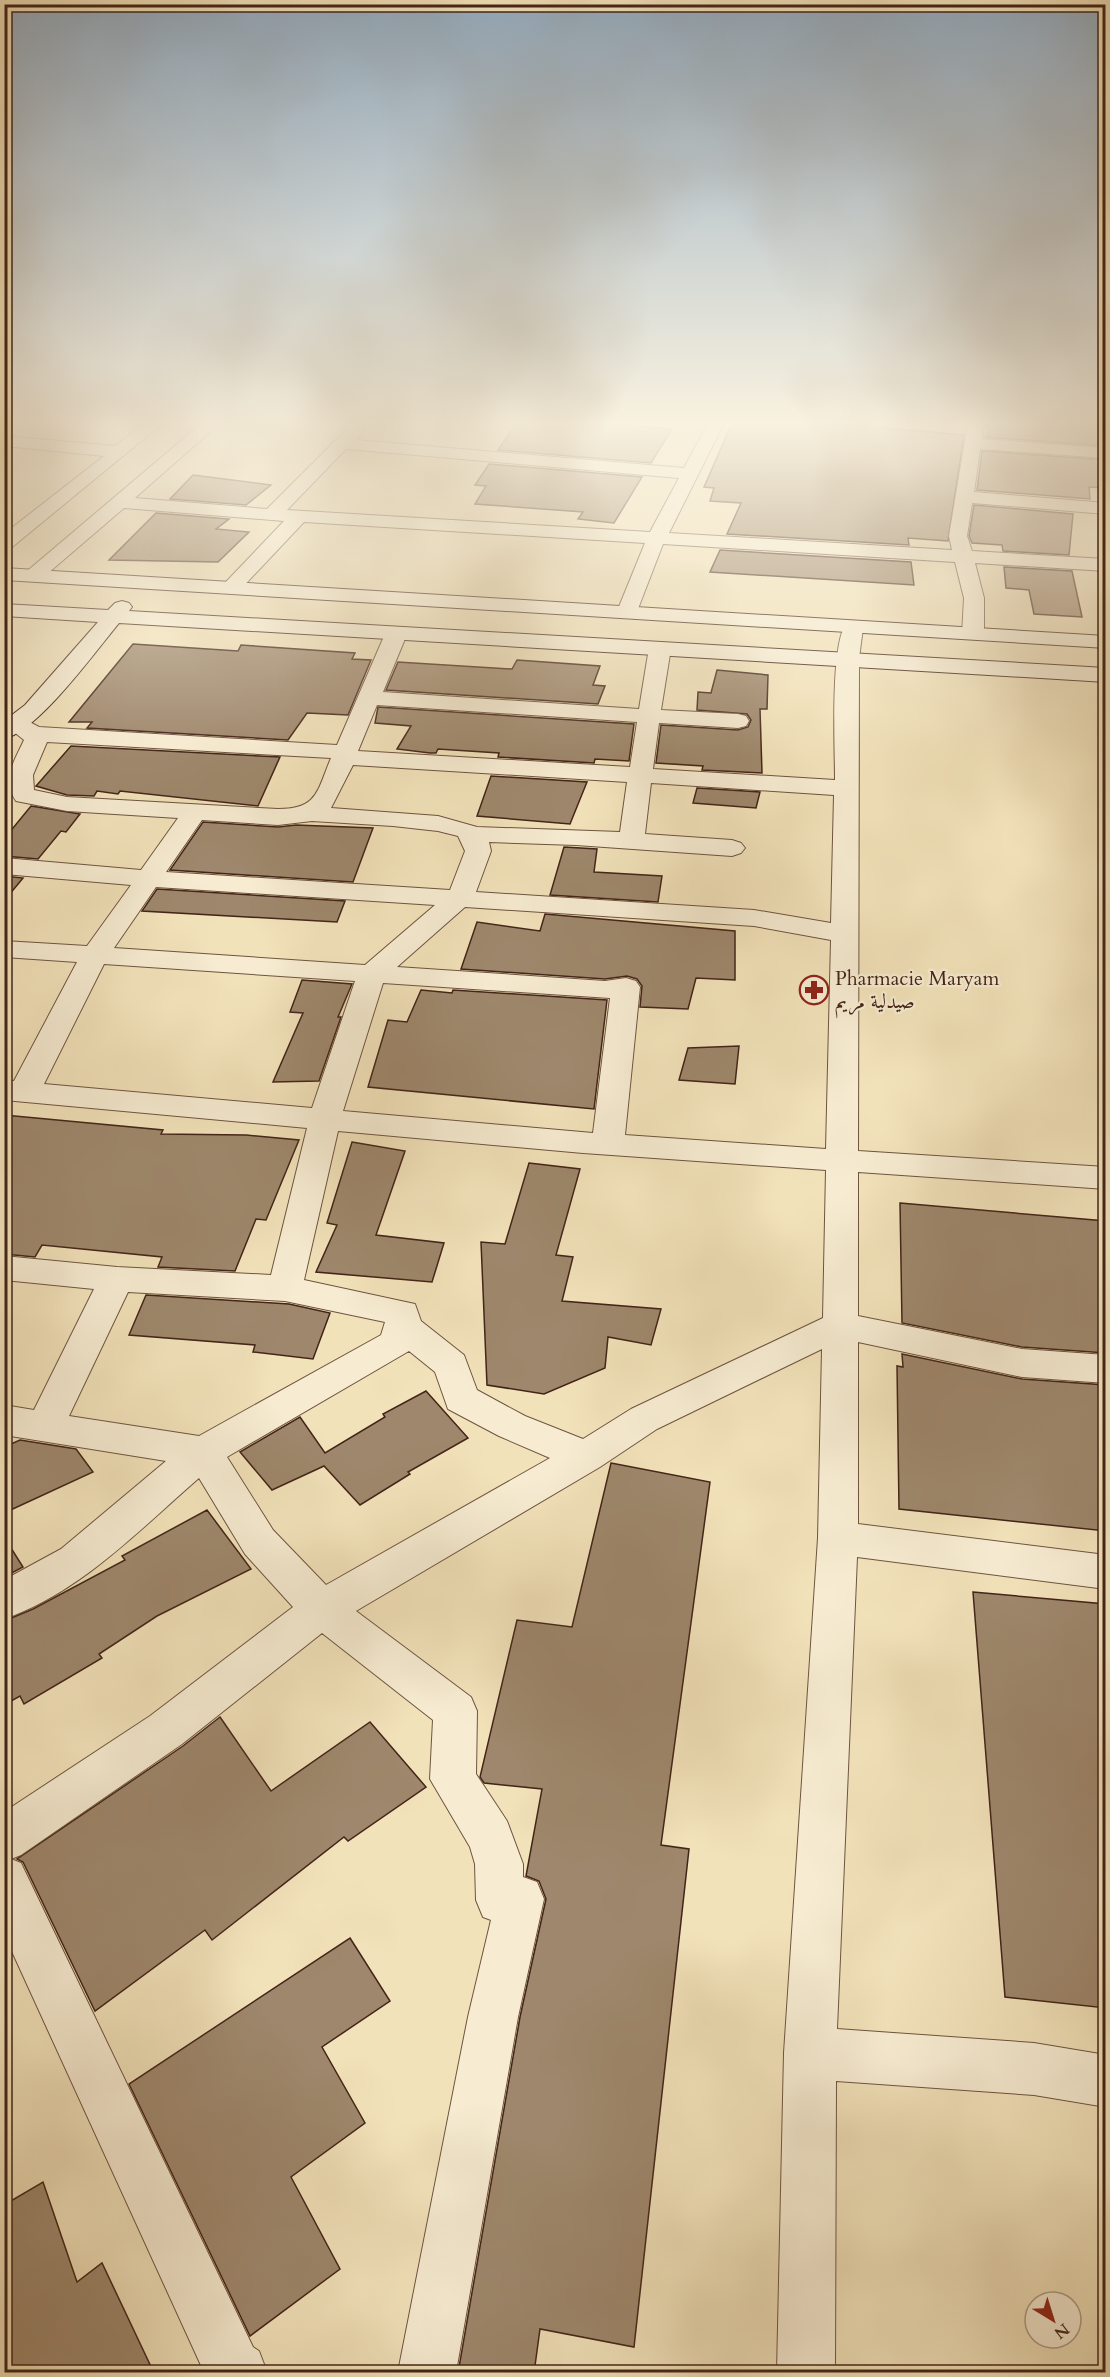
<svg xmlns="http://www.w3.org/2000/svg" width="1110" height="2377" viewBox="0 0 1110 2377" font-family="Cardo,Amiri,serif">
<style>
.building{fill:#9e876c;stroke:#432418;stroke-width:1.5}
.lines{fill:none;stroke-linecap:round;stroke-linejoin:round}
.street-casing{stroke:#6f5440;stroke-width:2}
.secondary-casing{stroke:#432418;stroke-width:2}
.street{fill:#f7ecd2;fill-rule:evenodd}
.secondary{fill:#f7ecd2;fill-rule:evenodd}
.labels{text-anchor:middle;stroke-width:4.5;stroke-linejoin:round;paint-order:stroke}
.poi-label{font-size:20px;fill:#432418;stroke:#f7ecd2;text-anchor:start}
</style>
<rect width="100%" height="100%" fill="#f2e2ba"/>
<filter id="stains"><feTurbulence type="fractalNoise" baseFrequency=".00333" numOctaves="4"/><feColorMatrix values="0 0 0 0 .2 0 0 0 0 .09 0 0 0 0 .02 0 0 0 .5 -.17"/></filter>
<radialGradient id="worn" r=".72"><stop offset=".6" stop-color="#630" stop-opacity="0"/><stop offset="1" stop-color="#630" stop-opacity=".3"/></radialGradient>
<!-- building -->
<g class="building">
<polygon points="516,423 601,423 672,429 651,463 498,450"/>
<polygon points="732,423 829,423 964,435 948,541 908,538 909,545 727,534 741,503 710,501 714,488 704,487"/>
<polygon points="987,423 1104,423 1106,446 985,437 988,437"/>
<polygon points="982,451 1106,460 1106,488 1089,487 1090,499 977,490"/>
<polygon points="489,464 642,477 614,523 578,519 583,512 475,504 486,486 475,485"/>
<polygon points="193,475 271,485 246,505 170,499"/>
<polygon points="974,505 1073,514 1069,555 1003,551 1002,545 972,543 969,536"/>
<polygon points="156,513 229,519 216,529 249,532 218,562 109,560"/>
<polygon points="720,550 911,562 914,585 710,572"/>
<polygon points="1004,567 1072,571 1082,617 1034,614 1029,590 1006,588"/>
<polygon points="133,644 238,651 241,645 355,653 352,659 371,660 348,715 307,713 288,740 87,728 92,722 69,722"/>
<polygon points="517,660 600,666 593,685 605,686 598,704 386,690 398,662 512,669"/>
<polygon points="717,670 768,675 767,709 760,709 762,773 702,770 703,766 656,763 661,725 738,730 748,727 751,720 747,714 697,710 698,692 711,693"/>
<polygon points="378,707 634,724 629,761 595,759 594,763 498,757 499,753 438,749 436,753 430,753 397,749 411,726 375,723"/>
<polygon points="71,746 280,757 258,806 120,791 118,794 97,791 94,796 67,795 36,786"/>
<polygon points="491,776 587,782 570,824 477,816"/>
<polygon points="697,788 760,792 756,808 693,803"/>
<polygon points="31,806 80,814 66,832 61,831 38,859 4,856 4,839"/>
<polygon points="203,822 278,827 296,825 373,828 353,882 170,870"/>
<polygon points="564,847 597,849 594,872 662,876 658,902 550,895"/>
<polygon points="4,876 23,878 4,901"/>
<polygon points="157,889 345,901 337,922 142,911"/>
<polygon points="545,914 735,931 735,980 696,978 688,1009 640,1007 642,986 637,979 627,976 605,979 461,969 477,922 540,931"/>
<polygon points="302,980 352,984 338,1017 341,1017 319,1081 273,1082 303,1013 290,1012"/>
<polygon points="421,990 452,993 453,990 607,1000 594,1109 368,1087 388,1020 407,1022"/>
<polygon points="739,1046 735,1084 679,1080 688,1048"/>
<polygon points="4,1115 163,1130 161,1134 246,1135 299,1140 266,1220 256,1219 235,1271 158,1267 162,1257 42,1245 35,1257 4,1254"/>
<polygon points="352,1142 405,1151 376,1235 444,1243 432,1282 316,1272 337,1225 327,1223"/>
<polygon points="529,1163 580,1169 556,1255 573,1257 562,1301 661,1309 651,1345 608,1337 605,1368 544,1394 487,1385 481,1242 505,1244"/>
<polygon points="900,1203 1106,1221 1106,1353 1022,1347 902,1323"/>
<polygon points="146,1295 289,1304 330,1313 313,1359 253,1352 255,1345 129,1335"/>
<polygon points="902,1354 1022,1379 1106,1385 1106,1531 899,1509 897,1366 903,1367"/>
<polygon points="426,1391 468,1438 408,1472 410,1474 360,1505 324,1466 272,1490 240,1452 300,1417 325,1453 385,1417 383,1414"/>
<polygon points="20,1440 76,1449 93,1472 4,1513 4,1447"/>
<polygon points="611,1463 710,1482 661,1845 689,1849 634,2347 540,2329 534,2373 458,2373 520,2017 546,1899 539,1881 526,1876 542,1789 484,1783 480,1777 517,1620 572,1627"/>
<polygon points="207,1510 251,1569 157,1616 99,1654 102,1658 24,1704 20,1696 4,1705 4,1621 33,1609 125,1560 122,1556"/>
<polygon points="4,1537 23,1567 4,1577"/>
<polygon points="973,1592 1106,1604 1106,2008 1005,1997"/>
<polygon points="220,1717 271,1791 370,1722 426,1787 348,1841 344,1837 212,1940 205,1930 95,2011 23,1862 17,1859 183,1746"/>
<polygon points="350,1938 390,2001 322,2047 365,2123 291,2177 340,2269 250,2336 129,2084"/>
<polygon points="43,2182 77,2282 102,2263 154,2373 4,2373 4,2205"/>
</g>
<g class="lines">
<!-- street casing -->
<g class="street-casing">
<g id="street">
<polygon points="145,423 163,423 11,548 4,550 4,534 104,456 4,446 4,436 115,446"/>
<path d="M 202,423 L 220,423 L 135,498 L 267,509 L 351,425 L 357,424 L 365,429 L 356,440 L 684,468 L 708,423 L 724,423 L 669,533 L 952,550 L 949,536 L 968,423 L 984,423 L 982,439 L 1106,448 L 1106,458 L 980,449 L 974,492 L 1106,503 L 1106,514 L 972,503 L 967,536 L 972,551 L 1106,559 L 1106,571 L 975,563 L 984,598 L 984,635 L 980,639 L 966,639 L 962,635 L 964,598 L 955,562 L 663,544 L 636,614 L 633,618 L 619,618 L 616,614 L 645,543 L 304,522 L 237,593 L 223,593 L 220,589 L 223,585 L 284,521 L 124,508 L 40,580 L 26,580 L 23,576 L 26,572 ZM 346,449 L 679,478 L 650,532 L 287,510 Z"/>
<path d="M 853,622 L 860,624 L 863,628 L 859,658 L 858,1151 L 1106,1167 L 1106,1189 L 858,1172 L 858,1316 L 1022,1349 L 1106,1355 L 1106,1383 L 1022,1377 L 858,1342 L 858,1524 L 1106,1555 L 1106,1589 L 857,1557 L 837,2029 L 1034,2043 L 1106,2055 L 1106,2107 L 1034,2095 L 836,2081 L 835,2372 L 777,2372 L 784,2053 L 818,1538 L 822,1349 L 657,1429 L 600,1467 L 356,1611 L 471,1697 L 477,1711 L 476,1774 L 507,1821 L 523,1864 L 523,1877 L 537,1882 L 544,1899 L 518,2017 L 456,2372 L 398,2372 L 468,2017 L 491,1920 L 483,1917 L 476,1900 L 475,1864 L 470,1847 L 430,1779 L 433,1720 L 322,1633 L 182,1744 L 21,1855 L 11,1859 L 21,1863 L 253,2347 L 259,2351 L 267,2372 L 204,2372 L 4,1934 L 4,1812 L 150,1716 L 293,1607 L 245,1554 L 199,1478 C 139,1530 81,1592 4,1619 L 4,1580 L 61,1549 L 166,1461 L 4,1435 L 4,1405 L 34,1410 L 94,1289 L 4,1280 L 4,1256 L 117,1267 L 271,1275 L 307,1128 L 4,1100 L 4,1080 L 14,1081 L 77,962 L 4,957 L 4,941 L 87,946 L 131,885 L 4,874 L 4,858 L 141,870 L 178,818 L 67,811 L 16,801 C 1,779 14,762 24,740 L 4,724 L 8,719 L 24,719 L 39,727 L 337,745 L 385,634 L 389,630 L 403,630 L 407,634 L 383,692 L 639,709 L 649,648 L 652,643 L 668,643 L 671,648 L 661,710 L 738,714 L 746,716 L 749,721 L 746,726 L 738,728 L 659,723 L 653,769 L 835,780 C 835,748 830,646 846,624 ZM 377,705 L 637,722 L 630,767 L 358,751 ZM 47,742 L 331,758 C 317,791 318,809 278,809 L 67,797 L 34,790 L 33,775 ZM 353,765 L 627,782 L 620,832 L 477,827 L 438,816 L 331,808 ZM 651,783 L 834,795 L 831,923 L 754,910 L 476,892 L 491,851 L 489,842 L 576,845 L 732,856 L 741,853 L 745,848 L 741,843 L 732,840 L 645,834 ZM 202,820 L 278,825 L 312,821 L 393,826 L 438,831 L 458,836 L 465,851 L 450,890 L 166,872 ZM 156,887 L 435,905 L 365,965 L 114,948 ZM 465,907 L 754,926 L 831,940 L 826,1149 L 625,1135 L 640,987 L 636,981 L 626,978 L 605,981 L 397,967 ZM 104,964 L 355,981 L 312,1108 L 44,1084 ZM 383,983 L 610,998 L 593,1133 L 343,1111 ZM 338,1131 L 583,1153 L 826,1170 L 823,1318 L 631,1409 L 583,1439 L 525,1416 L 477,1390 L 464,1355 L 421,1321 L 415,1304 L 304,1280 ZM 128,1292 L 285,1301 L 385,1322 L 381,1335 L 199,1436 L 69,1416 ZM 409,1351 L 435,1372 L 448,1409 L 499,1436 L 550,1458 L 326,1585 L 273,1530 L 227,1457 Z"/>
</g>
</g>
<!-- secondary casing -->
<g class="secondary-casing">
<g id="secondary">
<polygon points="4,568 1106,636 1106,648 4,580"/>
<path d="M 122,601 L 129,603 L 132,607 L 129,611 L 1106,668 L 1106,682 L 119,623 C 95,652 39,730 4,739 L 4,721 L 25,705 L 98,622 L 4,616 L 4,604 L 108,610 L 115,603 Z"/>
</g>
</g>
<!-- street -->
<use href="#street" class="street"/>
<!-- secondary -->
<use href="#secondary" class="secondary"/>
</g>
<!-- sky -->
<linearGradient id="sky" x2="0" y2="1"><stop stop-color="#94acc0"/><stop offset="0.56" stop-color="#f9f2e0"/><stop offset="1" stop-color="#f9f2e0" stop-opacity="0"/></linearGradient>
<rect width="1110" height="756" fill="url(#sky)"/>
<!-- icons -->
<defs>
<g id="pharmacy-ring" transform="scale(1.5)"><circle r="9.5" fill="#f7ecd2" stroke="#8f2418" stroke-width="1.5"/><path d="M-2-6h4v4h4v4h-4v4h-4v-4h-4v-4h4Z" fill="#8f2418"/></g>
</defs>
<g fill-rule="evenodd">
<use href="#pharmacy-ring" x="814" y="990"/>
</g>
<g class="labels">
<!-- poi labels -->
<g class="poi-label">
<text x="835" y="985">Pharmacie Maryam<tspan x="835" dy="23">صيدلية مريم</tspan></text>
</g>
</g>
<!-- margin -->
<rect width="1110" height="2377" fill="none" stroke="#f2e2ba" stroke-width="24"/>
<rect x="6" y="6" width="1098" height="2365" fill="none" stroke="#432418" stroke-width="3"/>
<rect x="12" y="12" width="1086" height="2353" fill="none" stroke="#432418" stroke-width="1.5"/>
<!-- north arrow -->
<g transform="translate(1053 2320) rotate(142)"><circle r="28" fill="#f7ecd2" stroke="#af9c88" stroke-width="1.5"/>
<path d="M0-4.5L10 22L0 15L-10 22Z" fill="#8f2418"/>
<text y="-9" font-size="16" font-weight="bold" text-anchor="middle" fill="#432418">N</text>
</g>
<rect width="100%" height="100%" filter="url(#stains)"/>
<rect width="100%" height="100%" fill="url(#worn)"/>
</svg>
